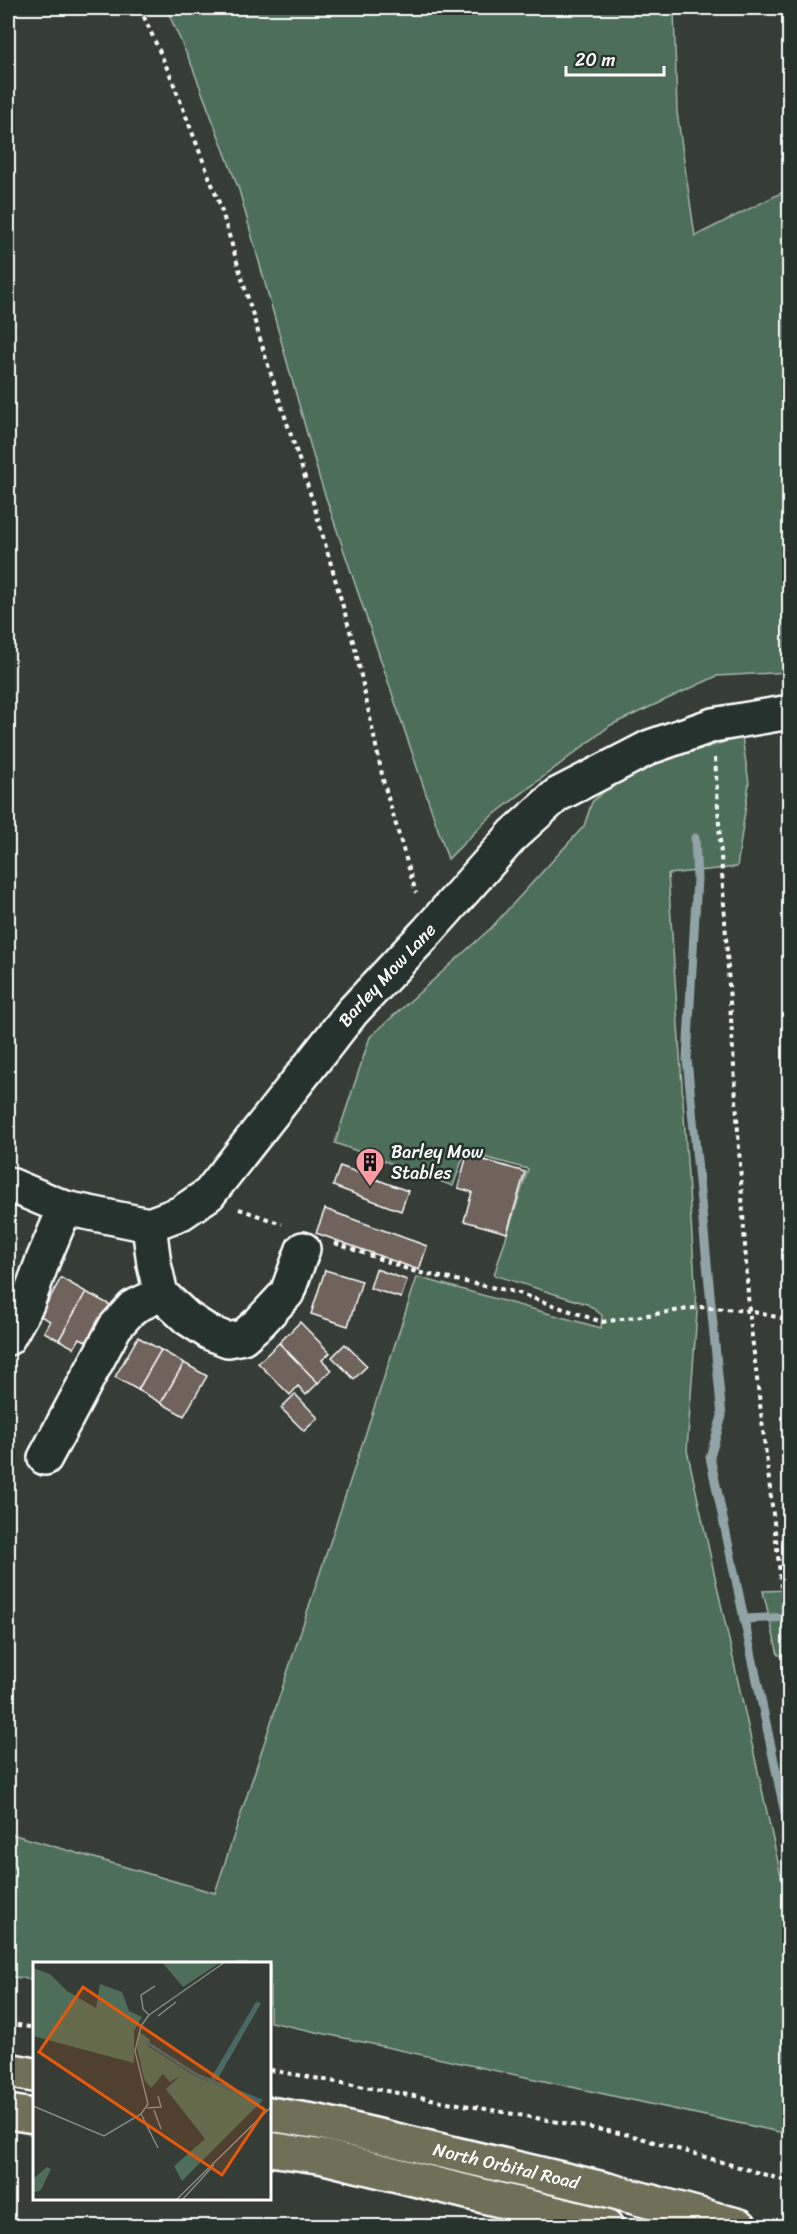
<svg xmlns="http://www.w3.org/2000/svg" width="797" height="2234" viewBox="0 0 797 2234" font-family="Sriracha,sans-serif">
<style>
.green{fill:#4e6e59;stroke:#a6b6ac;stroke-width:1.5}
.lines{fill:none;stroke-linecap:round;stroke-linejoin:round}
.stream{stroke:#90a4a7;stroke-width:9}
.building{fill:#6f635c;stroke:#fff;stroke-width:1.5}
.minor-casing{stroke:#fff;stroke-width:38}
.highway-casing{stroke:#fff;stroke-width:38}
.path{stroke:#fff;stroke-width:4;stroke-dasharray:4.5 4.5;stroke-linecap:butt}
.minor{stroke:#26332d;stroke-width:33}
.highway{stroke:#706f59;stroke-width:33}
.labels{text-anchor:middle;stroke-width:5;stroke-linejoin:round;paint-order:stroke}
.street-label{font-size:18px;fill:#fff;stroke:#26332d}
.poi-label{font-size:18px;fill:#fff;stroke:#26332d;text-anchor:start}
.inset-river{fill:none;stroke:#46686c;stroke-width:3}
.inset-road{fill:none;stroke:#868b86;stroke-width:1.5}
.view{fill:#e8590c;fill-opacity:0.15;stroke:#e8590c;stroke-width:3}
.inset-edge{fill:none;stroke:#fff;stroke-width:3}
</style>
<rect width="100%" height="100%" fill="#353d36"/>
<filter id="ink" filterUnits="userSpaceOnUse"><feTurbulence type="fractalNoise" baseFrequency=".0167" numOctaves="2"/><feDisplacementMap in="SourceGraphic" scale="12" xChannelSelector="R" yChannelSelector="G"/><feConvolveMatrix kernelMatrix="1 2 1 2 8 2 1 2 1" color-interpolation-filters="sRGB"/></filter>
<g filter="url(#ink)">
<!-- green -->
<g class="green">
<polygon points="166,8 674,8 677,112 695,236 789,189 789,672 717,676 611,725 487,820 448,859 320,480 239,190 192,66"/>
<polygon points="742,737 749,783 737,867 668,874 697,1312 687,1450 789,1912 789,2134 270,2022 270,1964 34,1964 34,1980 8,1976 8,1833 215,1893 417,1277 601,1328 602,1315 587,1304 494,1275 528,1169 465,1152 453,1186 335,1143 370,1037 491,928 584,826 592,802 614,783 647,765"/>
<polygon points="789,1590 789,1655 778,1655 763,1591"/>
</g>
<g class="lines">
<!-- stream -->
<g class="stream">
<polyline points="695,838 697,879 687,1059 722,1416 710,1457 790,1837"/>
<polyline points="744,1619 790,1617"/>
</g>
</g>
<!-- building -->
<g class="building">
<polygon points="467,1155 525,1172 507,1233 464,1221 472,1192 458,1188"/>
<polygon points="340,1166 408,1191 401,1211 333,1186"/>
<polygon points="325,1209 427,1246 419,1270 316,1233"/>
<polygon points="376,1269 407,1280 401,1298 370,1288"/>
<polygon points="325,1270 362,1281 348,1326 311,1314"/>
<polygon points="61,1278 86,1292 59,1340 44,1332 50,1321 40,1316"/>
<polygon points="86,1292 112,1306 91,1344 80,1338 74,1348 59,1340"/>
<polygon points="300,1322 330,1353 322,1360 332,1370 318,1383 279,1343"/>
<polygon points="138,1337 161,1350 138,1390 115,1377"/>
<polygon points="279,1343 318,1383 306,1395 298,1386 290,1395 258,1363"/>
<polygon points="345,1344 367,1366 354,1379 332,1357"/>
<polygon points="161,1350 184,1363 161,1403 138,1390"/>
<polygon points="184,1363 207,1376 184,1416 161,1403"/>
<polygon points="295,1394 318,1418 304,1431 281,1408"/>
</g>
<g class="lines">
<!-- minor casing -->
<g class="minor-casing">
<g id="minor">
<path id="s1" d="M 8,1184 L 65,1208 L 149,1225 L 181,1213 L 209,1194 L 352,1012 L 428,931 L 514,834 L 557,795 L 650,747 L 713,725 L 790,712"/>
<polyline points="149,1225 154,1264 161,1294 187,1318 210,1333 228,1340 243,1337 260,1322 287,1293 303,1249"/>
<polyline points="8,1338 27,1304 43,1260 65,1208"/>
<polyline points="45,1458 115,1327 133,1307 161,1294"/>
</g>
</g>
<!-- highway casing -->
<g class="highway-casing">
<g id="highway">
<polyline points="8,2070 34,2075"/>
<polyline points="8,2112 34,2116"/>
<path id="s2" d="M 270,2114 L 319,2122 L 608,2190 L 740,2226"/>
<polyline points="270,2149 324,2157 606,2226"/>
</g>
</g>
<!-- path -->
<g class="path">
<polyline points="140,8 171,77 220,205 267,362 314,505 356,652 384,784 416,893"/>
<polyline points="715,758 749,1311 783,1599 790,1633"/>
<polyline points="239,1209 282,1224"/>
<polyline points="335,1243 416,1272 515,1292 602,1322 701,1307 749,1311 790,1320"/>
<polyline points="8,2023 34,2028"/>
<polyline points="270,2070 630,2135 790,2182"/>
</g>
<!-- minor -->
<use href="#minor" class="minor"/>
<!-- highway -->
<use href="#highway" class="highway"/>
</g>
</g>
<!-- icons -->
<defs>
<g id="building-pin" transform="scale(1.5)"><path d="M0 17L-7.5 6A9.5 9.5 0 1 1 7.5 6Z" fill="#ff9aa2" stroke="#26332d"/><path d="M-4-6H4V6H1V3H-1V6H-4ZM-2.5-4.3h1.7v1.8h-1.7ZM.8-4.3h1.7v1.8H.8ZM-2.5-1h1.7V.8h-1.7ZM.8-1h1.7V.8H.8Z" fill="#111"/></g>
</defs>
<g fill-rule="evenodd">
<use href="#building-pin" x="370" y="1162"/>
</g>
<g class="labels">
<!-- street labels -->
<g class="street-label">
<text dy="6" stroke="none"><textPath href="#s1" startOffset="498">Barley Mow Lane</textPath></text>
<text dy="6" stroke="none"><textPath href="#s2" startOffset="242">North Orbital Road</textPath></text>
</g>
<!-- poi labels -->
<g class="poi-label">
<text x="391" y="1158">Barley Mow<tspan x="391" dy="21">Stables</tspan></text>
</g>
</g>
<!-- overview -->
<g transform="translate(33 1962)">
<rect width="238" height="238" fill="#353d36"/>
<path d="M 129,0 L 188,0 L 150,25 ZM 0,6 L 17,12 L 34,29 L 63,46 L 67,22 L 89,30 L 96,49 L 109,55 L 101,69 L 101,101 L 0,74 ZM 223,40 L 228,41 L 184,118 L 178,116 ZM 107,70 L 117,78 L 115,84 L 162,114 L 228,140 L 149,219 L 141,204 L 172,177 L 133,127 L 147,114 L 137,120 L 130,112 L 118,126 L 111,117 L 104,86 ZM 14,205 L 18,207 L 8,228 L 0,231 L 0,217 Z" fill="#4e6e59"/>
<path class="inset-river" d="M 113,80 L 164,113 L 229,139M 180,118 L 223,43"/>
<path class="inset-road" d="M 116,53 L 110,47 L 108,33 L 122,24M 125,54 L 143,40M 0,144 L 71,174 L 108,152 L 115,142 L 102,89 L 108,64 L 116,53 L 192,0M 114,146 L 128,145 L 125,134M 121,148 L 128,167M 108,152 L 125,186M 143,238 L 239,144M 149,238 L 181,203"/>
<path class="view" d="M 50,25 L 232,148 L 189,213 L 6,90 Z"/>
<rect width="238" height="238" class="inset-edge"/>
</g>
<!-- margin -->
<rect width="797" height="2234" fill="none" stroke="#26332d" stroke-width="30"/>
<rect x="15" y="15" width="767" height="2204" fill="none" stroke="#fff" stroke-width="2" filter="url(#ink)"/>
<!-- scale -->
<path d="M566 66v9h98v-9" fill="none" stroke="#ffffff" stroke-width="3"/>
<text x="575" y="66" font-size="18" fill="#ffffff" stroke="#26332d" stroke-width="4.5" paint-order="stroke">20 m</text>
</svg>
